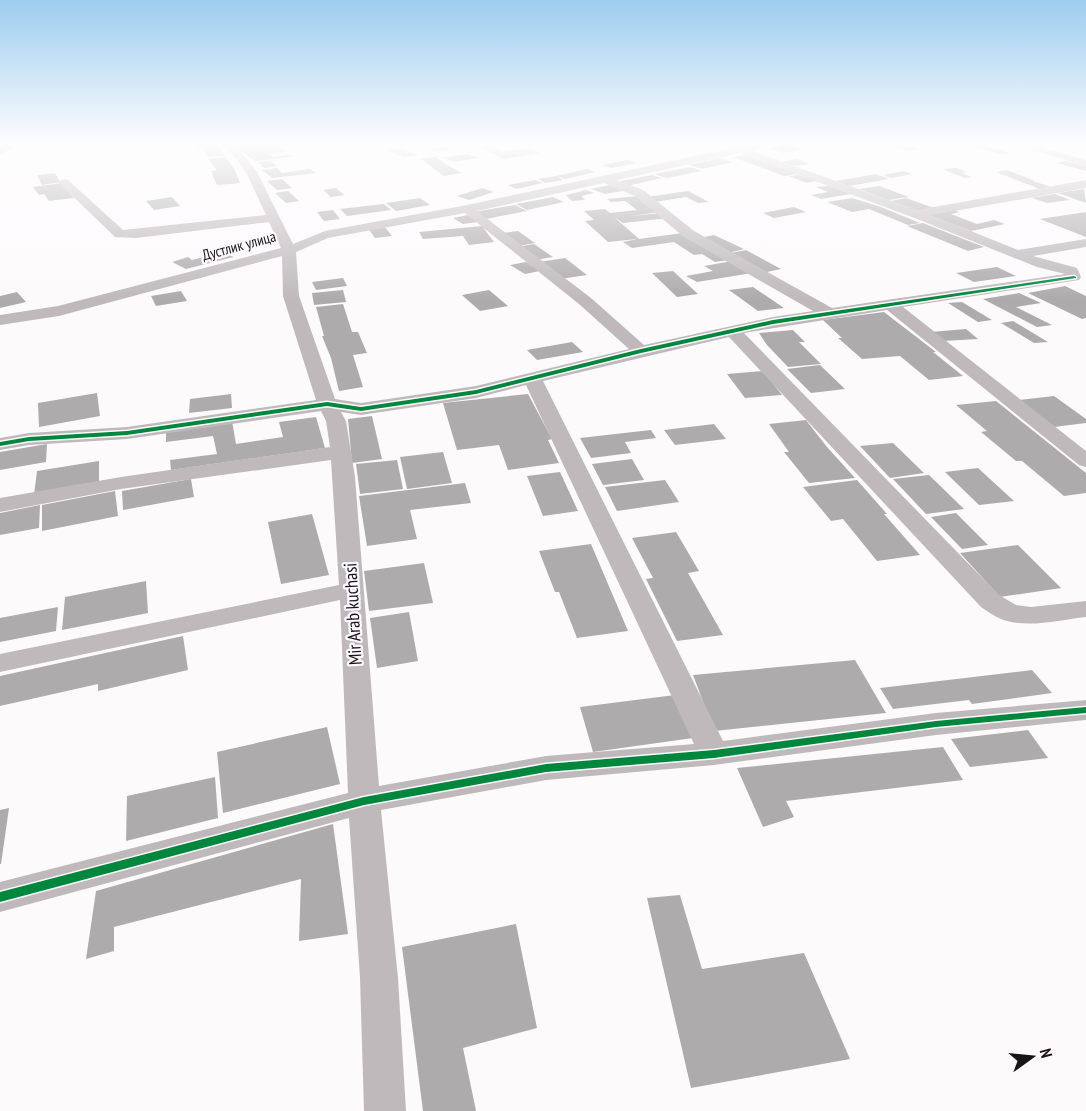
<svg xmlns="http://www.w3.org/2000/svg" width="1086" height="1111" viewBox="0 0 1086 1111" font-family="'PT Sans Narrow',sans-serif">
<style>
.building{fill:#adabac}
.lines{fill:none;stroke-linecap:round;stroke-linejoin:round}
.minor{fill:#bfb9bc;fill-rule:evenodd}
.cycleway-casing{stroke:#fef9fc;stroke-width:3}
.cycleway{fill:#00873e;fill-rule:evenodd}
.labels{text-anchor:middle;stroke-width:4.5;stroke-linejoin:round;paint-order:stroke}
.far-street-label{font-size:15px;fill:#171516;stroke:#fef9fc}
.street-label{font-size:18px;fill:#171516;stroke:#fef9fc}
</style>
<rect width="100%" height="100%" fill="#fdfafc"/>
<!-- building -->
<g class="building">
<polygon points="6,144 20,144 0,155 0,148"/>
<polygon points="195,144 217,144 225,156 208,157 203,148 198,148"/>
<polygon points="278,144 287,152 270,154 273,157 290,155 292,157 255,161 238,149"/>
<polygon points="454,144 463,147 435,152 428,149"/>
<polygon points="904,144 918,149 907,151 890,145"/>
<polygon points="980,144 1009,153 1001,154 972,146"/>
<polygon points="788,145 802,150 783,153 769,148"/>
<polygon points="403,148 417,155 404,157 386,150"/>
<polygon points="529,148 540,153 504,159 493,153"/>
<polygon points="468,154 478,158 454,162 443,158"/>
<polygon points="745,155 784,168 797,174 784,176 733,157"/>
<polygon points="225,157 234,168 240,183 217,185 211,171 217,170 208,159"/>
<polygon points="436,157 447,165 462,173 444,176 421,159"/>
<polygon points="720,158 733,162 702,169 689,165"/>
<polygon points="797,159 810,164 793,166 780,162"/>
<polygon points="627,160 637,163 611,168 602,165"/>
<polygon points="270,161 277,166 264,168 258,162"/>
<polygon points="1067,161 1086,166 1086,171 1057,163"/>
<polygon points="690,167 702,171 667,178 654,174"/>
<polygon points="277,168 282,173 310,169 316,173 272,178 262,170"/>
<polygon points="956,168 967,172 961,173 972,177 965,178 942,169"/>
<polygon points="587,169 596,172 565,179 556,176"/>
<polygon points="1007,170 1035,181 1033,181 1051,187 1040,189 996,172"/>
<polygon points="904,171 912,174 891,178 883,175"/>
<polygon points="55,173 60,182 42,185 37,175"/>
<polygon points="876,174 889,179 849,186 836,181"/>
<polygon points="652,175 662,178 627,186 617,182"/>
<polygon points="798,175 817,181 807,183 789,176"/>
<polygon points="556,176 563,180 545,183 538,179"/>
<polygon points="282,179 292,188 277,190 267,181"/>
<polygon points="535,180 543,183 516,189 508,185"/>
<polygon points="61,183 74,198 49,201 44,194 39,195 33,187"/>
<polygon points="614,184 627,190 605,194 591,189"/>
<polygon points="829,186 851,194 821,199 811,195 828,192 816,187"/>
<polygon points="879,186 909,197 888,200 859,189"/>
<polygon points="336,188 344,195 331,197 323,190"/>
<polygon points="482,188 494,192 469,200 457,196"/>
<polygon points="1084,189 1086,203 1058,193"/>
<polygon points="586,190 594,193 581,196 585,200 572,201 566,195"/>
<polygon points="288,191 299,201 286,203 275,193"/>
<polygon points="688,191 709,202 698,203 686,197 655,202 647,197"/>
<polygon points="1055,194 1070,200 1047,203 1032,198"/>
<polygon points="639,196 661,212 630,216 662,213 669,218 623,223 614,217 639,239 682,233 728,260 715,262 702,254 694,255 674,242 632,248 623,242 637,239 608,242 585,221 594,220 584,211 605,209 610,213 637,210 625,201 611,202 607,199"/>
<polygon points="172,197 180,206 154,210 146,201"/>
<polygon points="553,197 564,202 527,210 516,204"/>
<polygon points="420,198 430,205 396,211 386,203"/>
<polygon points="852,198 881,207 920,223 908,225 869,209 852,212 827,202"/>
<polygon points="906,198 934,208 919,211 891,201"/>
<polygon points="384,204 391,210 347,216 340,209"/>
<polygon points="515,205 527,211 486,219 474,212"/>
<polygon points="794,207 806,212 774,218 763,213"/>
<polygon points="951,209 959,212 951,214 977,224 994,220 1005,224 971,231 926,214"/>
<polygon points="333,210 340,219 324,221 317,212"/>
<polygon points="1086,212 1086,237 1040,219"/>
<polygon points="468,215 478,222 463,224 453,218"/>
<polygon points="923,223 984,247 968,251 907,226"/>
<polygon points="384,226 392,236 375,238 368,228"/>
<polygon points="482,226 494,242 469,245 463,236 423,239 419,232"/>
<polygon points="518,231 535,243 519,246 502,233"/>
<polygon points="714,235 744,249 728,253 699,238"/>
<polygon points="534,244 553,257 535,260 516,247"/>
<polygon points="746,250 781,269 762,273 726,254"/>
<polygon points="223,252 234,257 186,269 172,262 188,257 192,260"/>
<polygon points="565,258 587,275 560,279 539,262"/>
<polygon points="732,261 752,273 697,282 686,276 713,271 704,266"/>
<polygon points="526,262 540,271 525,274 510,265"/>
<polygon points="997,267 1016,276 974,282 956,273"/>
<polygon points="673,271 698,294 677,297 652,273"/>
<polygon points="343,278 347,286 316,290 312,282"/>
<polygon points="1065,286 1086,296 1086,318 1082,319 1028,293"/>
<polygon points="753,287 784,308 758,311 729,290"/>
<polygon points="343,290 346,302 314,305 312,293"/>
<polygon points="489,290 508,306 480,311 462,295"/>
<polygon points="181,291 187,301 156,306 151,296"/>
<polygon points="17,292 26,302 0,308 0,296"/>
<polygon points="1019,293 1041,303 1016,307 1052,325 1037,327 983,299"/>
<polygon points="962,302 992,320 978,322 948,303"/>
<polygon points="343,304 352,332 358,332 367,353 353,355 363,387 339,391 331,358 322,336 324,336 316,307"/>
<polygon points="884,312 936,352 933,352 963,376 929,380 900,356 862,359 838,338 842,338 823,320"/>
<polygon points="1013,321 1048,342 1034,343 1001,323"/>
<polygon points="966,329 978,339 943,341 931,332"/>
<polygon points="793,330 805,342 799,342 821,364 788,367 767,345 759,333"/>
<polygon points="572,342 583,352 537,360 527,350"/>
<polygon points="820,365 845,389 811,393 787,369"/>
<polygon points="763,371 782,395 745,398 727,374"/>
<polygon points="97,393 100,416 39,427 38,403"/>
<polygon points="231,394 232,408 189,413 190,399"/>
<polygon points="528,394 552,439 548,440 559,463 508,470 499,445 457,450 443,403"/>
<polygon points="1054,396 1086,419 1086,423 1054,427 1019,400"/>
<polygon points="996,401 1086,473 1086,493 1064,496 1022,461 1016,461 981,432 987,431 956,405"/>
<polygon points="372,416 382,459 352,463 348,419"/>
<polygon points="316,417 325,448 171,470 170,460 217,454 213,436 166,442 166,431 232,421 236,444 283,437 279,422"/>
<polygon points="806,420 827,447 855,478 809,483 784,452 789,452 769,424"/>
<polygon points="714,424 726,439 675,445 664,430"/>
<polygon points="651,430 656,438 625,442 631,453 591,458 580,438"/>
<polygon points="893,443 924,473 890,478 860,446"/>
<polygon points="47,444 46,462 0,470 0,452"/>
<polygon points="443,452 452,483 407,489 400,457"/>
<polygon points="632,459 644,480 603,485 592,464"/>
<polygon points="397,460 403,489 360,494 356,464"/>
<polygon points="99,461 99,484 34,495 37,471"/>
<polygon points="978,468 1014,501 979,505 945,472"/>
<polygon points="560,472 578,511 543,516 527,476"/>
<polygon points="929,475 964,509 926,514 893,479"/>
<polygon points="191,479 194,497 123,510 122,491"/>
<polygon points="665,480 679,502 617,511 605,487"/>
<polygon points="857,480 887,514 884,514 920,555 877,561 843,519 831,521 803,487"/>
<polygon points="465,483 471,503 410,510 417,539 367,546 359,496"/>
<polygon points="115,491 118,516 42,531 42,505"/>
<polygon points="40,505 39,528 0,535 0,513"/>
<polygon points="956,513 988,545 962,549 931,517"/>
<polygon points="312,514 329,575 281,584 268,522"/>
<polygon points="676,532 699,571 688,573 723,635 677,641 646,579 653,578 632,538"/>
<polygon points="591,544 628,631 577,638 559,592 555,592 539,551"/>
<polygon points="1018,545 1061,588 1000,597 960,553"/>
<polygon points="424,563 433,603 369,611 364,571"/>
<polygon points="146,581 148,613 62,630 65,597"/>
<polygon points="58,607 56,631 0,642 0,618"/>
<polygon points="409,612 418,661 377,668 370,618"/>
<polygon points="183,636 188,670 98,691 98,684 0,706 0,676"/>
<polygon points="855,660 886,713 714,731 693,675"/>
<polygon points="1032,670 1052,693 972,704 969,700 893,709 880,688"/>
<polygon points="675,695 693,738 593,752 580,707"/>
<polygon points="327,727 340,784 223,813 217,752"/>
<polygon points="1028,730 1048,758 970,767 951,739"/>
<polygon points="943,747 963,780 786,801 794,817 763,827 737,768"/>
<polygon points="215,777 218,818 126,841 127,796"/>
<polygon points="9,808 1,864 0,864 0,810"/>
<polygon points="333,824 348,934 299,941 301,879 114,927 114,951 86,959 96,891"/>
<polygon points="680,895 702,969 804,953 850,1059 691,1088 647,898"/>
<polygon points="516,924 537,1028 463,1048 476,1111 423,1111 402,947"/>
</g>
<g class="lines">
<!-- minor -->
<g class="minor">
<path d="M 220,144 L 268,144 L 240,151 L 257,172 L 293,244 L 325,231 L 467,205 L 751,144 L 773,144 L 752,151 L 917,210 L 1086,180 L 1086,188 L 931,215 L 1018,250 L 1086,239 L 1086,247 L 1033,256 L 1077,268 L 1081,277 L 1079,280 L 903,307 L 1086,451 L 1086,467 L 1079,465 L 887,310 L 744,333 L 999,595 L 1016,605 L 1031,607 L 1086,601 L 1086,617 C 1060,620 1026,629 1001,619 C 994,616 987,611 981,607 L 729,337 L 543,381 L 723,741 L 936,713 L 1086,700 L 1086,720 L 936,735 L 714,765 L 546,780 L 381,810 L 398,978 L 406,1111 L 364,1111 L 360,978 L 349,818 L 0,912 L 0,882 L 348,793 L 340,600 L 0,672 L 0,654 L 339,585 L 331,460 L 121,489 L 0,512 L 0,498 L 121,477 L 330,447 L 326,421 L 321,411 L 127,439 L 29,445 L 0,450 L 0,438 L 29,433 L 127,427 L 316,400 L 283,296 L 282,256 L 59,316 L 0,325 L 0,315 L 58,306 L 281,248 L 269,222 L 136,238 L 115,237 L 58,182 L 64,179 L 68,180 L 123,230 L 266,215 L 246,172 L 232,154 ZM 740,153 L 912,217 L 1037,267 L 1065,274 L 832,308 L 694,231 L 643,190 L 617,180 ZM 604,183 L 635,196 L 684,237 L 813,311 L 773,317 L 644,345 L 591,298 L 477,211 ZM 465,213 L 579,304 L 629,349 L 476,386 L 361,403 L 335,399 L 299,296 L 296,252 L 328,238 ZM 526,385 L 694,744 L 546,756 L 379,786 L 355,477 L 346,421 L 341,412 L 361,415 L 476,398 Z"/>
<polygon points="473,144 488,144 501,152 500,154 492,154"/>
<polygon points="1043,144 1043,148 1086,160 1086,166 1032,150 1033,144"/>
</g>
<!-- cycleway casing -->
<g class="cycleway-casing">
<g id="cycleway">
<polygon points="1074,276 1076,277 1076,278 773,324 641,353 476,394 361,411 327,406 127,435 29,441 0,446 0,442 29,437 127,431 327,402 361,407 476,390 641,349 773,320"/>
<polygon points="1086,707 1086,713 936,727 714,758 546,772 364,805 0,902 0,892 364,797 546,764 714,750 936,721"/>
</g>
</g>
<!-- cycleway -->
<use href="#cycleway" class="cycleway"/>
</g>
<!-- sky -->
<linearGradient id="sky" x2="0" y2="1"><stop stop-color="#9ccdef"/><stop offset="0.48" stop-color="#fefdfe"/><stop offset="1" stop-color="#fefdfe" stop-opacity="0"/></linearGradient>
<rect width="1086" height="300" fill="url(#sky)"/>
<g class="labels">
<!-- far-street labels -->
<g class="far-street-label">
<text transform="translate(239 246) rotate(-15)" y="5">Дустлик улица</text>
</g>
<!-- street labels -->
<g class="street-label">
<text transform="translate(353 614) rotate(-93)" y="6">Mir Arab kuchasi</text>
</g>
</g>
<!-- north arrow -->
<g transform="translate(1032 1057) rotate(75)" stroke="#fef9fc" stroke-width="4.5" paint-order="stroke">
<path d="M0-4.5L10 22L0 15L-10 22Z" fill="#171516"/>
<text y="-9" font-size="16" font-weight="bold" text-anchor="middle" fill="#171516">N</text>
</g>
</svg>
